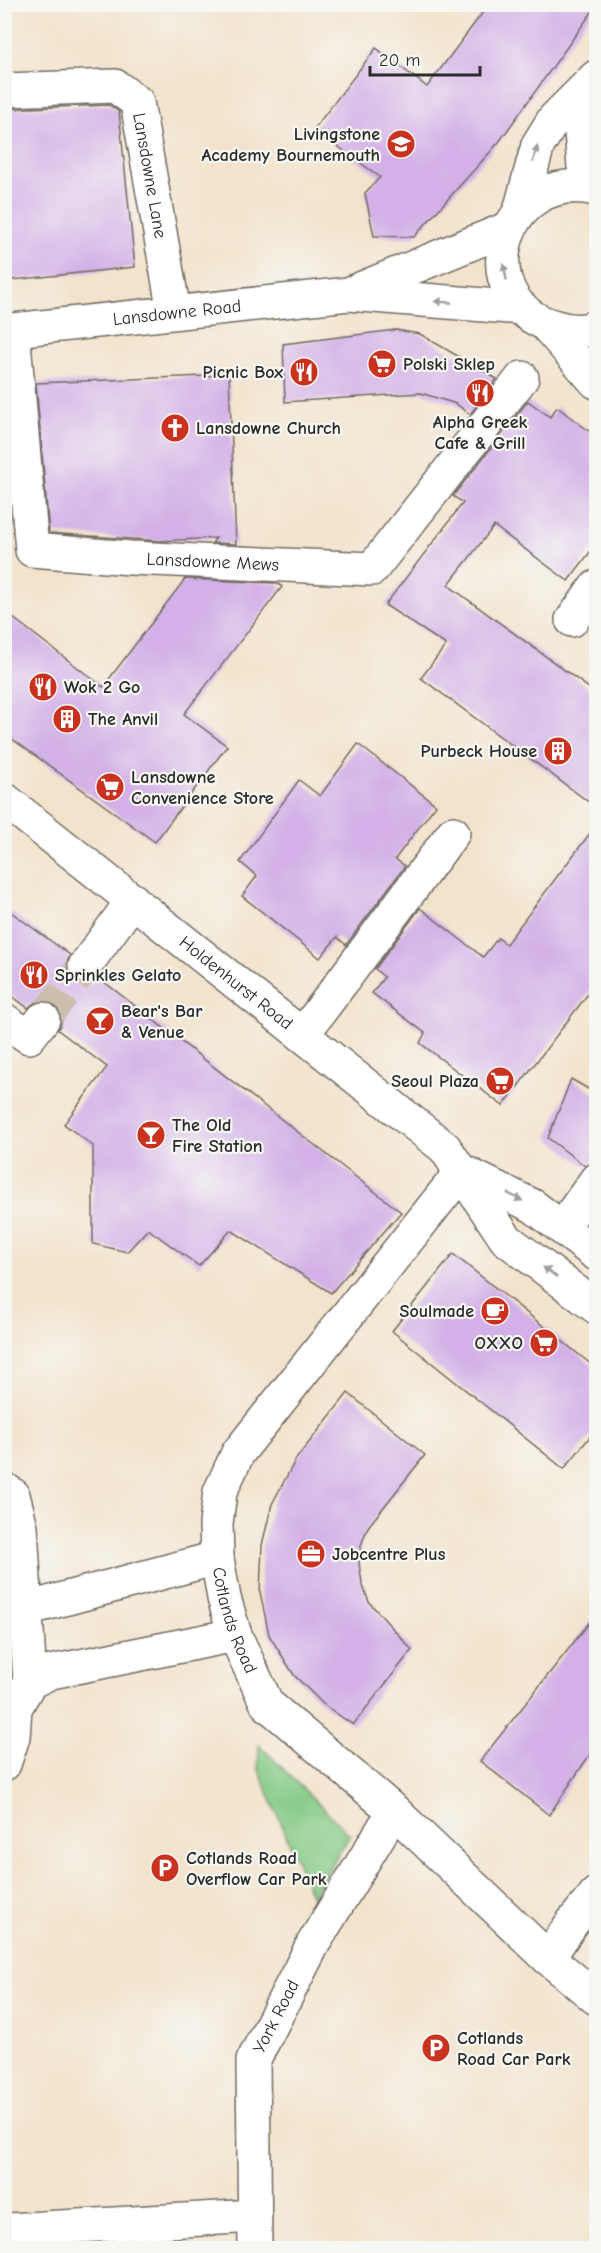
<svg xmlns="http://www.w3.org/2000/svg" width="601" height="2253" viewBox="0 0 601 2253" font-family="'Comic Neue',sans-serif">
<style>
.green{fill:#83c984;stroke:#577a58;stroke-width:1.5}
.building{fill:#d3b0e7}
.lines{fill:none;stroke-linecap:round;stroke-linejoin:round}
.minor-tunnel{stroke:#cbbeac;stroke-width:33;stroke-dasharray:33 16;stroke-linecap:butt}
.minor-casing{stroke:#716b63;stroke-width:36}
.major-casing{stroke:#716b63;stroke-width:36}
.minor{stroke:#fff;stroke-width:33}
.major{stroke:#fff;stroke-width:33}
.oneway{fill:#a0a0a0}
.labels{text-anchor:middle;stroke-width:4.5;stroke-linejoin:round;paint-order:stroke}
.poi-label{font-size:18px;font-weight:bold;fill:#2b2b2b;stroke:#f6f6f2;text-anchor:start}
.street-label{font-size:18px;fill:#2b2b2b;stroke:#f6f6f2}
</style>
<rect width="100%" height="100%" fill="#f6f6f2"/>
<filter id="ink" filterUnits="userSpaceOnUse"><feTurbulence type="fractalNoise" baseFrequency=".0167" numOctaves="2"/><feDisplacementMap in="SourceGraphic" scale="12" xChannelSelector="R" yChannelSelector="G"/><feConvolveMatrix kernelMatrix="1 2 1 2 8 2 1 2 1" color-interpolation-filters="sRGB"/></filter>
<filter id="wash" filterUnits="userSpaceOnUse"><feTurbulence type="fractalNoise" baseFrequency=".008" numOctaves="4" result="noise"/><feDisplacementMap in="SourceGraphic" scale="24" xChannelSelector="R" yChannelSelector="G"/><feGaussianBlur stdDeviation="1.35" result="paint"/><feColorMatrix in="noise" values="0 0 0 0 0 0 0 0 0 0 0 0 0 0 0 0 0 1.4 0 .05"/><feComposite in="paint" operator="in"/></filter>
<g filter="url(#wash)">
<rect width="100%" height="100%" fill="#f3e3cc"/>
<!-- green -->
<polygon class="green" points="259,1745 350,1835 312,1897 258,1768"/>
<g id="blocks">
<!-- building -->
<g class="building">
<polygon points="489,4 597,5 499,142 414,237 374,236 365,193 380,177 314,129 376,48 427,87"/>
<polygon points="109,105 119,112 135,267 4,281 4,179 9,178 4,109"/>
<polygon points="396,330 420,334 497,379 470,414 456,404 421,393 285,402 283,344"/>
<polygon points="229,375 236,544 212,543 216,538 160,541 49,533 36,383"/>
<polygon points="528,401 550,417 557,407 597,437 597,543 568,581 494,526 448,585 597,694 597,808 421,678 446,645 385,605 463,503 453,496"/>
<polygon points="185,579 277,583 282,587 184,714 227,746 155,842 4,733 4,611 103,687"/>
<polygon points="358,744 436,805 395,859 405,866 346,945 337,937 320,958 242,896 257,876 240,862 299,780 320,796"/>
<polygon points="597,824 597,982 503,1106 420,1043 425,1033 372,993 384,977 375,969 420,908 483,957 498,938 506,944"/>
<polygon points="4,907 70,955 66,965 68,973 74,981 84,985 92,983 99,978 401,1212 331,1293 231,1230 199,1266 148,1229 127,1252 93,1244 93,1146 64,1124 107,1067 58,1030 62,1021 61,1012 54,1004 45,1000 37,1001 28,1008 4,990"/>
<polygon points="571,1079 597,1094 597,1161 585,1166 548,1138"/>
<polygon points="453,1254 597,1369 597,1428 564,1469 392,1331"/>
<polygon points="348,1393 425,1455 368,1527 361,1545 359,1563 362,1583 369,1602 412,1650 353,1725 323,1704 294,1675 269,1635 260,1592 262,1545 272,1504 296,1459"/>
<polygon points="597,1613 597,1744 549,1815 480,1761"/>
</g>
</g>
</g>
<g filter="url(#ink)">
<use href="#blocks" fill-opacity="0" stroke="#716b63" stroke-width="1.5"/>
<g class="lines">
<!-- minor-tunnel -->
<polyline class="minor-tunnel" points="43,1019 85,966"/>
<!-- minor casing -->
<g class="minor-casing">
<g id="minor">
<polyline points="596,80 581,132 584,167 596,179"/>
<path id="s1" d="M 4,90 L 115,86 L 137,102 L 174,312"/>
<polyline points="520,211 538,145 554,119 596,77"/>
<polyline points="546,325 596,382"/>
<path id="s2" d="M 13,330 L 32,550 L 131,558 L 372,569 L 522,378"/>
<polyline points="572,620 596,587"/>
<polyline points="85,966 133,900"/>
<polyline points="4,1020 29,1037 43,1019"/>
<polyline points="303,1034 453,833"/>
<path id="s3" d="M 462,1171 L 238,1453 L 220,1492 L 216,1524 L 217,1558 L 224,1598 L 235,1635 L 267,1704 L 394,1811 L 548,1958 L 596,1998"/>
<polyline points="562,1228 596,1180"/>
<polyline points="4,1489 13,1495 21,1527 30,1682"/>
<polyline points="26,1609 217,1558"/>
<polyline points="4,1764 13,1737 15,1708 30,1682 51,1672 235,1635"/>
<polyline points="548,1958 572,1923 596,1894"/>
<polyline points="8,2230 255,2216"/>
<path id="s4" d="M 255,2248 L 253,2061 L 313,1944 L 394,1811"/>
</g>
</g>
<!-- major casing -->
<g class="major-casing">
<g id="major">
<path d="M 596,189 C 499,167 465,304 556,327 C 569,331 584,332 596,327"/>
<polyline points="353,292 509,228"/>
<path id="s5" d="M 4,331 L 349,294 L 522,308"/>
<path id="s6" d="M 4,799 L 445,1148 L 506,1239 L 596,1307"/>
<polyline points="464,1172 533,1206 596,1254"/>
</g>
</g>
<!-- minor -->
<use href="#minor" class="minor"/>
<!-- major -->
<use href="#major" class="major"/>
</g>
<!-- one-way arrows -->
<defs><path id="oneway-solid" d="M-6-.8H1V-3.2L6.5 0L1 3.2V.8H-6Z" transform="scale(1.5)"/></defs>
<g class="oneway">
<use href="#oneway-solid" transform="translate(535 154) rotate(-74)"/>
<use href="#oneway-solid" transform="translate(505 272) rotate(-101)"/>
<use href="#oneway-solid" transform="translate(443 302) rotate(-175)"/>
<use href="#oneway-solid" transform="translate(515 1197) rotate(27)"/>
<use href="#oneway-solid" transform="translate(550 1272) rotate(-143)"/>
</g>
</g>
<!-- icons -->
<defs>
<g id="school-disc" transform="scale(1.5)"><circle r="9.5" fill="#c8321e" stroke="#f6f6f2"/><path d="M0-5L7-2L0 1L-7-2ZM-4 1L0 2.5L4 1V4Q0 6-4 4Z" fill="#fff"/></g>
<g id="supermarket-disc" transform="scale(1.5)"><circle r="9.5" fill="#c8321e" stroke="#f6f6f2"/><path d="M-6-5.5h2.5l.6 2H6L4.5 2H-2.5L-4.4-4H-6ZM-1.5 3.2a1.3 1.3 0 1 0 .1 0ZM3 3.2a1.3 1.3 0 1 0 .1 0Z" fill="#fff"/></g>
<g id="restaurant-disc" transform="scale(1.5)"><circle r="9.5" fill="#c8321e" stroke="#f6f6f2"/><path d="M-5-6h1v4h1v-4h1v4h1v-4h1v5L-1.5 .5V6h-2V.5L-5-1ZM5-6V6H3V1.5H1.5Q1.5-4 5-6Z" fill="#fff"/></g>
<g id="church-disc" transform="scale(1.5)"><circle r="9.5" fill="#c8321e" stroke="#f6f6f2"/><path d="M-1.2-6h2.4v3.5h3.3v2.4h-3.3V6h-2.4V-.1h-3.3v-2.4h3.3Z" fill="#fff"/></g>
<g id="building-disc" transform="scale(1.5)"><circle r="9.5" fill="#c8321e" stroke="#f6f6f2"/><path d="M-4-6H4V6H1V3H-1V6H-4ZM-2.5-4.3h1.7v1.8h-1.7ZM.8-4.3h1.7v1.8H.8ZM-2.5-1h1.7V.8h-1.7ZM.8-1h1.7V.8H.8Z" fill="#fff"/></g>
<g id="bar-disc" transform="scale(1.5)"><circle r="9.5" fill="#c8321e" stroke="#f6f6f2"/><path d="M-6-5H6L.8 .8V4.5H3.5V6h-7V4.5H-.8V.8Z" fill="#fff"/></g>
<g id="cafe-disc" transform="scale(1.5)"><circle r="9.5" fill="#c8321e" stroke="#f6f6f2"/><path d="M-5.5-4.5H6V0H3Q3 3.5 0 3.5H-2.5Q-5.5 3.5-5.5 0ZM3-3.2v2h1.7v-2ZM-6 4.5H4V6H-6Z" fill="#fff"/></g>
<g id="office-disc" transform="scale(1.5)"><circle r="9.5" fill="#c8321e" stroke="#f6f6f2"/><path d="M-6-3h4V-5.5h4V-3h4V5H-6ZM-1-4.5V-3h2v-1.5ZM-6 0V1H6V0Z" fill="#fff"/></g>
<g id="parking-disc" transform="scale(1.5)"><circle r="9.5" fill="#c8321e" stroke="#f6f6f2"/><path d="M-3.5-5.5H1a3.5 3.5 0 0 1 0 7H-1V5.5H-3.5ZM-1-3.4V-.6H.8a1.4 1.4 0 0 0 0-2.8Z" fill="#fff"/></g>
</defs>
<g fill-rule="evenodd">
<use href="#school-disc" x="401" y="144"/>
<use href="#supermarket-disc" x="382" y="364"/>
<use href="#restaurant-disc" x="304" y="372"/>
<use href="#restaurant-disc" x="480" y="393"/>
<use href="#church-disc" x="175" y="428"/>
<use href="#restaurant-disc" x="43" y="687"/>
<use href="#building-disc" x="67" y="719"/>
<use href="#building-disc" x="558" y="751"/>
<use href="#supermarket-disc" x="110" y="787"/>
<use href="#restaurant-disc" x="34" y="975"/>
<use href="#bar-disc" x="100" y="1021"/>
<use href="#supermarket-disc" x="500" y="1081"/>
<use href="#bar-disc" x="151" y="1135"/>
<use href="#cafe-disc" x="495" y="1311"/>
<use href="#supermarket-disc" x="544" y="1343"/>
<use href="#office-disc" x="311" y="1554"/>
<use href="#parking-disc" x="165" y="1868"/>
<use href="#parking-disc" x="436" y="2048"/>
</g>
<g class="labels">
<!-- poi labels -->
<g class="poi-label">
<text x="380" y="140" text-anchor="end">Livingstone<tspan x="380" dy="21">Academy Bournemouth</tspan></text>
<text x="403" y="370">Polski Sklep</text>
<text x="283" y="378" text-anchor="end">Picnic Box</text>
<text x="480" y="428" text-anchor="middle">Alpha Greek<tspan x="480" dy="21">Cafe &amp; Grill</tspan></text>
<text x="196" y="434">Lansdowne Church</text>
<text x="64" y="693">Wok 2 Go</text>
<text x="88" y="725">The Anvil</text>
<text x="537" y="757" text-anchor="end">Purbeck House</text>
<text x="131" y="783">Lansdowne<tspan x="131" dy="21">Convenience Store</tspan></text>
<text x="55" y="981">Sprinkles Gelato</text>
<text x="121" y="1017">Bear's Bar<tspan x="121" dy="21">&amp; Venue</tspan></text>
<text x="479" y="1087" text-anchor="end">Seoul Plaza</text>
<text x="172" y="1131">The Old<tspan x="172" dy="21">Fire Station</tspan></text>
<text x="474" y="1317" text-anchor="end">Soulmade</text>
<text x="523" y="1349" text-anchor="end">OXXO</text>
<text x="332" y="1560">Jobcentre Plus</text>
<text x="186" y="1864">Cotlands Road<tspan x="186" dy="21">Overflow Car Park</tspan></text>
<text x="457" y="2044">Cotlands<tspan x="457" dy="21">Road Car Park</tspan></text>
</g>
<!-- street labels -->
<g class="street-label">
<text dy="6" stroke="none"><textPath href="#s1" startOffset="213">Lansdowne Lane</textPath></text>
<text dy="6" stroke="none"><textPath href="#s5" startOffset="174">Lansdowne Road</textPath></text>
<text dy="6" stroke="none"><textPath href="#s2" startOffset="402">Lansdowne Mews</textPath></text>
<text dy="6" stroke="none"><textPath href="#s6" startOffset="296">Holdenhurst Road</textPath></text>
<text dy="6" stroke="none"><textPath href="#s3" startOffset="534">Cotlands Road</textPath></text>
<text dy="6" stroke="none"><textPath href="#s4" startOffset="237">York Road</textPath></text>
</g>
</g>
<!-- margin -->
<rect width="601" height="2253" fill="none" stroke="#f6f6f2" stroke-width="24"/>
<!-- scale -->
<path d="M370 66v9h110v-9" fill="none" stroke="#2b2b2b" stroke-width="3"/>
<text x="379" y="66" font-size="18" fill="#2b2b2b" stroke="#f6f6f2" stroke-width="4.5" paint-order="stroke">20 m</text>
</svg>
